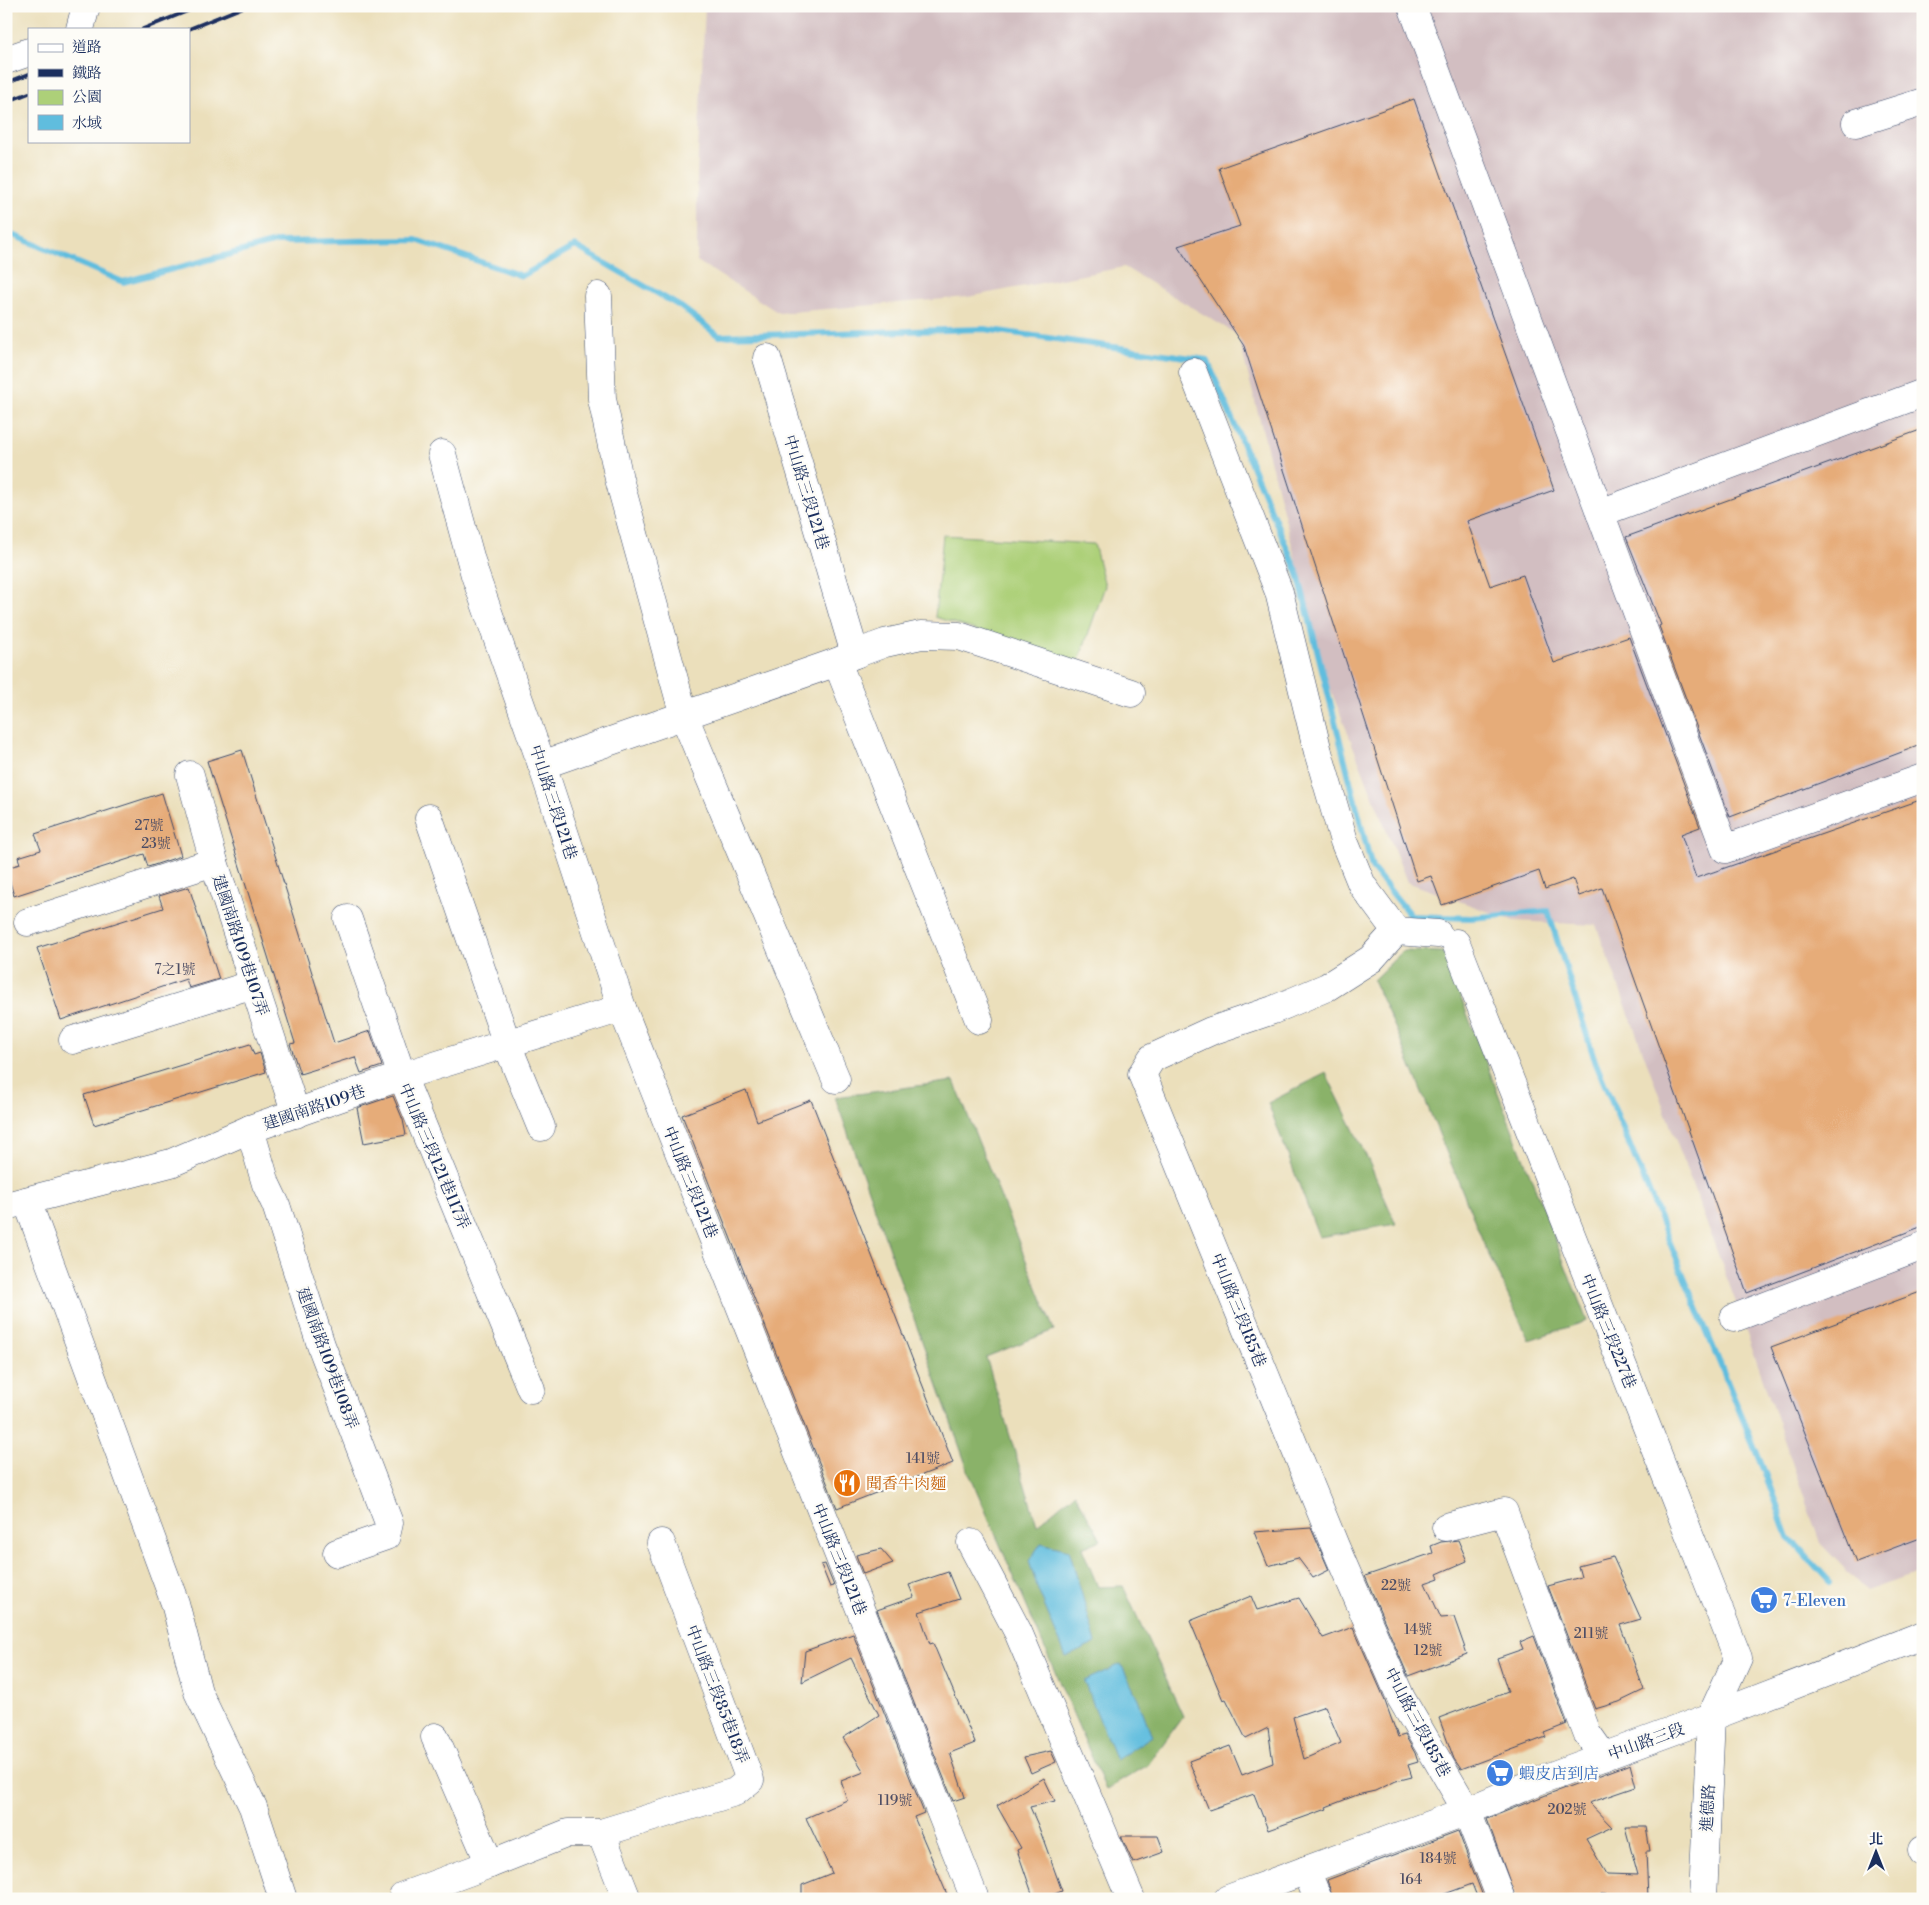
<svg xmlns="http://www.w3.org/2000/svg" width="1929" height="1905" viewBox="0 0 1929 1905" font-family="'Libre Bodoni','Noto Serif TC',serif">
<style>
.industrial{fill:#d2bec1}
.green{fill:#add079;stroke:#64806c}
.forest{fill:#8ab269;stroke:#527064}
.water{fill:#60bdde;stroke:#3e769e}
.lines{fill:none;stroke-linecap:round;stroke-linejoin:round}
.stream{stroke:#60bdde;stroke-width:6}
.building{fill:#e6ac79;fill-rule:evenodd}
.minor-casing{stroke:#3a496c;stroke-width:29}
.major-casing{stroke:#3a496c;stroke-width:29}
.minor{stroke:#fff;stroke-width:28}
.major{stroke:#fff;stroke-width:28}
.rail{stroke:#1b2f5e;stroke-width:4}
.labels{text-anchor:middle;stroke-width:4.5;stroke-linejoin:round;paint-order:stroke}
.number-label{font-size:14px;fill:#4e4e65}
.street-label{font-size:16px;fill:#1b2f5e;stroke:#fdfcf7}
.food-label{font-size:16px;fill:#c56008;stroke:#fdfcf7;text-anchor:start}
.shop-label{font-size:16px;fill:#366cbe;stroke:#fdfcf7;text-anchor:start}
</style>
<rect width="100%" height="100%" fill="#fdfcf7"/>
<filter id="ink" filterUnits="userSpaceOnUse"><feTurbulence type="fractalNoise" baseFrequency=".02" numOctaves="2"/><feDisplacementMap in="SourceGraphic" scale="10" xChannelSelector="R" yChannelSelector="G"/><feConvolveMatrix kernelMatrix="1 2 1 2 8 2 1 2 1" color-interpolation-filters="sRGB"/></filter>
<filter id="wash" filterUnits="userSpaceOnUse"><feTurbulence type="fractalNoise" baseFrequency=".0096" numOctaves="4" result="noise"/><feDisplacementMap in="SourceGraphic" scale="20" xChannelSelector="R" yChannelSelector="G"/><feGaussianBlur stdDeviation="1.12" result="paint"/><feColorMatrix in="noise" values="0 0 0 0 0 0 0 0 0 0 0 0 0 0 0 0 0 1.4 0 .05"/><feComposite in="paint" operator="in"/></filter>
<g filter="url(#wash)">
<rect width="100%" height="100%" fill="#ebdfbb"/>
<!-- industrial -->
<polygon class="industrial" points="705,6 1923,6 1923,1571 1866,1591 1820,1543 1742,1319 1596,925 1514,921 1407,882 1326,678 1238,335 1124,267 968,297 779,313 697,261 697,174"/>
<!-- green -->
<polygon class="green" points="943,535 1094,544 1105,586 1078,663 935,617"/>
<!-- forest -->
<g class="forest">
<polygon points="1403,951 1443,952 1587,1321 1529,1340 1487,1251 1398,1034 1373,980"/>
<polygon points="1326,1073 1369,1162 1396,1224 1319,1237 1268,1103"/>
<polygon points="954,1081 1054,1330 986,1357 1037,1525 1075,1493 1101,1540 1082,1548 1098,1587 1123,1586 1183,1716 1148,1765 1106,1790 969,1473 835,1097"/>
</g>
<!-- water -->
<g class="water">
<polygon points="1041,1543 1069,1550 1096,1643 1066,1657 1038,1590 1029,1561"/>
<polygon points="1121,1664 1138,1699 1152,1736 1116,1760 1084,1681"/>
</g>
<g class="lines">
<!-- stream -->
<polyline class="stream" points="6,232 123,282 276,242 416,240 522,276 575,246 681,307 719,336 984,329 1207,360 1298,574 1372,868 1411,916 1471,918 1548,911 1595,1061 1763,1468 1788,1536 1830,1582"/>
</g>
<g id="blocks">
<!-- building -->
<g class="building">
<polygon points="1414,99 1554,490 1467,521 1490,586 1523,575 1554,663 1629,637 1700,827 1681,834 1696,878 1923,799 1923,1226 1747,1293 1602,888 1579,896 1573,879 1545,889 1539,871 1442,905 1431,876 1417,881 1244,346 1178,246 1240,226 1219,168"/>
<polygon points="1923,429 1923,744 1730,817 1659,626 1661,625 1626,537"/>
<polygon points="242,750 334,1043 370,1031 382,1066 361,1073 355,1057 300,1074 290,1044 295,1043 207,761"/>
<polygon points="162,793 181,856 148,867 144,854 14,896 6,868 20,864 18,857 41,850 35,834"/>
<polygon points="189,887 219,979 189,988 186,979 61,1020 37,948 163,908 159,896"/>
<polygon points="250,1044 254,1055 260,1053 266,1072 94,1125 84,1095"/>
<polygon points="746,1090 757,1121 811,1100 953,1463 837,1508 682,1115"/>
<polygon points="393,1096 403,1120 406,1135 364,1143 357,1108"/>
<polygon points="1923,1291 1923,1537 1856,1562 1771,1347"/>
<polygon points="1311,1528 1329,1570 1313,1578 1298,1558 1268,1566 1254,1532"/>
<polygon points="1458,1540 1467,1561 1437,1574 1439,1578 1425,1583 1441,1618 1454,1617 1467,1654 1408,1676 1365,1576 1433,1553 1431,1546 1441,1542"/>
<polygon points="881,1549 893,1563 863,1574 856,1555"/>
<polygon points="1613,1557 1641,1619 1620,1625 1644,1690 1619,1702 1595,1709 1548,1586 1581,1577 1578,1566"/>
<polygon points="825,1564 834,1586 830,1587 821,1565"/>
<polygon points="948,1572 959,1599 919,1612 930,1644 933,1643 975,1743 950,1753 965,1797 953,1801 877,1610 914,1597 909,1585"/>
<path d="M 1251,1596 L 1257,1610 L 1299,1598 L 1323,1638 L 1353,1627 L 1382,1693 L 1398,1737 L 1405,1735 L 1415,1753 L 1418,1762 L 1408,1765 L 1412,1777 L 1396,1781 L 1375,1791 L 1357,1795 L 1326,1807 L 1327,1809 L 1268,1830 L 1254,1794 L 1209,1810 L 1189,1761 L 1230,1746 L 1242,1775 L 1273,1763 L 1268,1728 L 1246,1739 L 1226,1699 L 1223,1700 L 1190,1621 ZM 1325,1706 L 1341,1743 L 1304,1759 L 1293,1717 Z"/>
<polygon points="853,1634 924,1813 914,1817 949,1899 802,1899 802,1885 832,1873 806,1818 847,1800 841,1781 864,1772 843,1738 879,1715 851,1658 802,1682 805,1651"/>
<polygon points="1534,1636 1567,1724 1544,1733 1546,1737 1461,1769 1454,1759 1439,1718 1508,1692 1497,1658 1523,1649 1520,1642"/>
<polygon points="1051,1751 1056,1762 1031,1773 1024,1757"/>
<polygon points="1630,1764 1636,1787 1589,1803 1612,1827 1586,1839 1607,1874 1638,1875 1625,1827 1646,1827 1650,1851 1646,1851 1648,1898 1601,1894 1599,1899 1516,1899 1487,1819 1546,1795"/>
<polygon points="1044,1778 1055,1801 1030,1807 1038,1825 1062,1891 1042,1899 1034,1899 1017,1850 1021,1848 997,1806"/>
<polygon points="1458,1831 1484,1899 1478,1899 1472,1884 1431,1899 1333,1899 1327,1880"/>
<polygon points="1121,1836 1158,1836 1164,1852 1133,1863"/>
</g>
</g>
</g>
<g filter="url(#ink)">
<use href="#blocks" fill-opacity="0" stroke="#3a496c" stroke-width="1"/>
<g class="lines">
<!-- minor casing -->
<g class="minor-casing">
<g id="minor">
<polyline points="1412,6 1725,849 1923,778"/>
<polyline points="80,29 86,6"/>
<polyline points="6,60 29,52"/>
<polyline points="1856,123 1923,102"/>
<polyline points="598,296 602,399 619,479 684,716 836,1079"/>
<polyline points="767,358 855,654"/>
<polyline points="1193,372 1279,592 1318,752 1344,841 1362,885 1396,931 1438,934"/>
<polyline points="442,454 475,575 542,765 622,1008 975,1899"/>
<polyline points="1600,513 1923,393"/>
<polyline points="837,662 979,1020"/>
<polyline points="542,765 837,662 855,654 885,643 921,635 959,636 1131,693"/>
<polyline points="190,775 214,862 296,1114"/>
<polyline points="429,818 507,1044 541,1127"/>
<polyline points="348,919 402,1076 531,1389"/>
<polyline points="28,922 214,862"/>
<polyline points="1396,931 1371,959 1327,987 1273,1010 1211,1031 1152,1058 1142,1074 1335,1546 1401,1698 1467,1811 1501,1899"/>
<polyline points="1456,943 1738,1658 1711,1717 1703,1899"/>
<polyline points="73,1040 254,984"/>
<polyline points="250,1129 266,1184 276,1205 321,1345 389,1523 386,1536 337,1553"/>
<polyline points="27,1201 175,1603 198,1692 253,1807 283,1899"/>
<polyline points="6,1206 171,1163 250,1129 402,1076 622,1008"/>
<polyline points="1734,1318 1923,1246"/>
<polyline points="1446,1527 1504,1512 1587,1733 1604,1757"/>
<polyline points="971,1543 1018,1632 1131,1899"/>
<polyline points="435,1737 490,1864"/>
<polyline points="601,1833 627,1899"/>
<polyline points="1922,1850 1923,1852"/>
<polyline points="1306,1870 1318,1899"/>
<polyline points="403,1896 490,1864 568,1833 601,1833 735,1792 750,1780 661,1543"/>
</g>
</g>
<!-- major casing -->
<g class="major-casing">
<polyline id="major" points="1228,1899 1467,1811 1540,1780 1711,1717 1923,1635"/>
</g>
<!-- minor -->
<use href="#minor" class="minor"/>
<!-- major -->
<use href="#major" class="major"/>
<!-- rail -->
<g class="rail">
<polyline points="143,29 200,6"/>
<polyline points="189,29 246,6"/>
<polyline points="6,83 29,74"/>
<polyline points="6,102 29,93"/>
</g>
</g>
</g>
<!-- icons -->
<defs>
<g id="restaurant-disc" transform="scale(1.4375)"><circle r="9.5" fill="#e8710a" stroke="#fdfcf7"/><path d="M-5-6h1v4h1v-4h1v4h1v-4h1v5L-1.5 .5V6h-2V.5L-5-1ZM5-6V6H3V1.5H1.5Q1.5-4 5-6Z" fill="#fff"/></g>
<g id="supermarket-disc" transform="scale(1.4375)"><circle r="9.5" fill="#3f7fe0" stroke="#fdfcf7"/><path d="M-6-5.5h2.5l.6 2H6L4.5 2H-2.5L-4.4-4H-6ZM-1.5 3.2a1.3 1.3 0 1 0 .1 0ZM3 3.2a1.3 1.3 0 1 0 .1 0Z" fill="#fff"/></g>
</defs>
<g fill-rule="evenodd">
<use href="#restaurant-disc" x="847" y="1483"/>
<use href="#supermarket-disc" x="1764" y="1600"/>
<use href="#supermarket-disc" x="1500" y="1773"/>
</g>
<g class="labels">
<!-- number labels -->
<g class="number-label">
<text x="149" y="830">27號</text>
<text x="156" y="848">23號</text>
<text x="175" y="974">7之1號</text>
<text x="923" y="1463">141號</text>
<text x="1396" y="1590">22號</text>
<text x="1418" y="1634">14號</text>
<text x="1591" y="1638">211號</text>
<text x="1428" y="1655">12號</text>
<text x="895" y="1805">119號</text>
<text x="1567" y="1814">202號</text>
<text x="1438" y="1863">184號</text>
<text x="1411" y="1884">164</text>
</g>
<!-- street labels -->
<g class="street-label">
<text transform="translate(807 492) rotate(73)" y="6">中山路三段121巷</text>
<text transform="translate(554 802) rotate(72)" y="6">中山路三段121巷</text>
<text transform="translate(241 945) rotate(72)" y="6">建國南路109巷107弄</text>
<text transform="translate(314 1107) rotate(-19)" y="6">建國南路109巷</text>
<text transform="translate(435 1156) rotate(67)" y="6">中山路三段121巷117弄</text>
<text transform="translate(691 1182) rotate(68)" y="6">中山路三段121巷</text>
<text transform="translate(1239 1310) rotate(68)" y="6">中山路三段185巷</text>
<text transform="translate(1609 1331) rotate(68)" y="6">中山路三段227巷</text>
<text transform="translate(328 1358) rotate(70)" y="6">建國南路109巷108弄</text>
<text transform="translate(840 1559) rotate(68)" y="6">中山路三段121巷</text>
<text transform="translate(718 1694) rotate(69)" y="6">中山路三段85巷18弄</text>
<text transform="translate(1418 1722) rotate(62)" y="6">中山路三段185巷</text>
<text transform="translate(1646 1741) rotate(-20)" y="6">中山路三段</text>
<text transform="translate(1707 1808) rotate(-87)" y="6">進德路</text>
</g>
<!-- food labels -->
<g class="food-label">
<text x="866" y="1489">聞香牛肉麵</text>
</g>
<!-- shop labels -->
<g class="shop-label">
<text x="1783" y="1606">7-Eleven</text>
<text x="1519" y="1779">蝦皮店到店</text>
</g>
</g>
<!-- margin -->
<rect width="1929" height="1905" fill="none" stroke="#fdfcf7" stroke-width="25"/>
<!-- legend -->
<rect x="28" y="28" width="162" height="115" fill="#fdfcf7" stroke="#a3aaba"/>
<rect x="38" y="44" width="25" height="8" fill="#ffffff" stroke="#a3aaba"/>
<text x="72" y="52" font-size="15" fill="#1b2f5e">道路</text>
<rect x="38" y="69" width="25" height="8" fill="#1b2f5e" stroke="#a3aaba"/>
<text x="72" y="78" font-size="15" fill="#1b2f5e">鐵路</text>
<rect x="38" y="90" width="25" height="15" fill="#add079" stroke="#a3aaba"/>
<text x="72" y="102" font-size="15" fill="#1b2f5e">公園</text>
<rect x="38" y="115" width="25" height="15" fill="#60bdde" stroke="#a3aaba"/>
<text x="72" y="128" font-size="15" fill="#1b2f5e">水域</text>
<!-- north arrow -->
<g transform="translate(1876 1852)" stroke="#fdfcf7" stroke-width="4" paint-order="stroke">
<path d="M0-4L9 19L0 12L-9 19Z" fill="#1b2f5e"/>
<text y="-8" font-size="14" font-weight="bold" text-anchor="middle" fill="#1b2f5e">北</text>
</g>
</svg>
